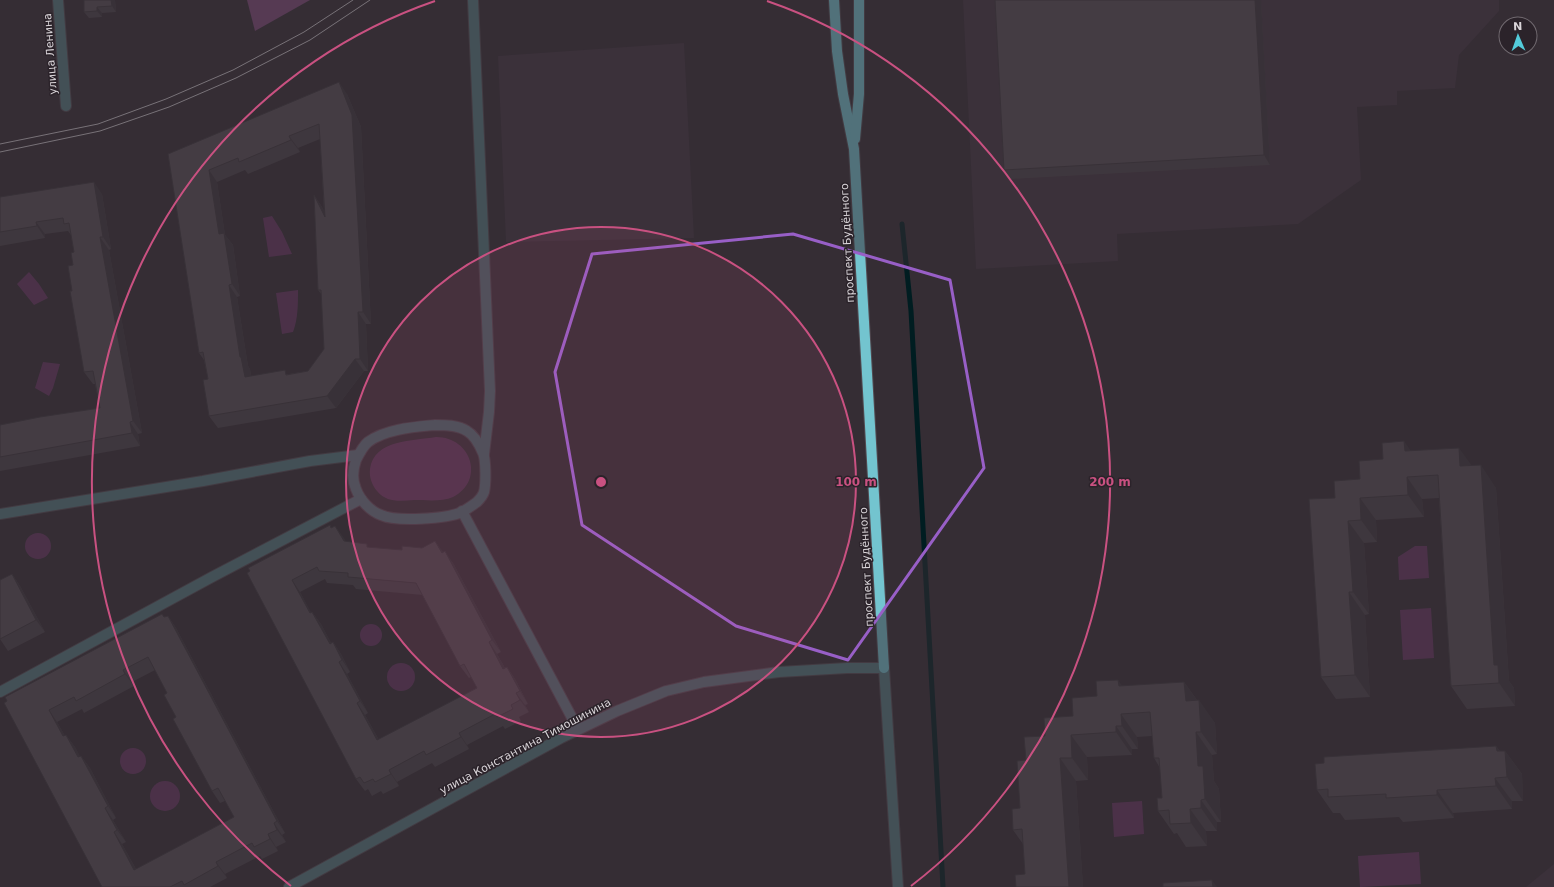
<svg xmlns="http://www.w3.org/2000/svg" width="1554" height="887" viewBox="0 0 1554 887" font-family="'DejaVu Sans',sans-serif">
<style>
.built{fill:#433540}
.green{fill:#673661}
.forest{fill:#7e4a78}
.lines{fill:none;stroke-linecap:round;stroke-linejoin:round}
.stream{stroke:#001d21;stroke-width:5}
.minor-casing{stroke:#534b52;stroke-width:12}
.major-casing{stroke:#534b52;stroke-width:12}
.minor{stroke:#557a7f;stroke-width:10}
.major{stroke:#73c4cf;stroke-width:10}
.tram{stroke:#c9c4c8;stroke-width:1}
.wall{fill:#4b4349;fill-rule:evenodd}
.shaded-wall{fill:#3d373c}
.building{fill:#574e55;stroke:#3d373c;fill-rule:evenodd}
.marked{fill:none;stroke:#985fc7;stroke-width:3;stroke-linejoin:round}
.ring{fill:none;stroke:#c95181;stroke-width:2}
.labels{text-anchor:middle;stroke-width:3;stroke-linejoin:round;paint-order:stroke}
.street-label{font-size:11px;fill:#dad5d9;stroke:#2b232a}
.centre{fill:#c95181;stroke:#2b232a;stroke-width:2}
.ring-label{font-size:12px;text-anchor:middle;font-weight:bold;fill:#c95181;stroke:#2b232a;stroke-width:3;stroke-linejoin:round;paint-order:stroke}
</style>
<rect width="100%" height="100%" fill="#352d34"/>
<!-- built -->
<g class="built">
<polygon points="963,0 1499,0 1499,11 1459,55 1455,88 1397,91 1397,105 1357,107 1361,180 1298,224 1117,234 1118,261 976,269"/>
<polygon points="684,43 694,238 506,242 498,56"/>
<polygon points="1554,864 1554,887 1526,887"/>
</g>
<!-- green -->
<g class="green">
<polygon points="272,216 282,232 292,254 269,257 263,218"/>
<polygon points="29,272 39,284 48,298 34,305 17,284"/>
<path d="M 298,290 C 298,304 298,319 293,332 L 282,334 L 276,293 Z"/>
<polygon points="43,362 60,364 53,388 49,396 35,388"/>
<path d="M 436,437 C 472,437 485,481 453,497 C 442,502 426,500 414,500 C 400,501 387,503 377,491 C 372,485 369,477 370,469 C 374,439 414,441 436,437 Z"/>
<circle cx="38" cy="546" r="13"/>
<polygon points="1415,546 1427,546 1429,578 1399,580 1398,557"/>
<polygon points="1431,608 1434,658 1403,660 1400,610"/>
<circle cx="371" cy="635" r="11"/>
<circle cx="401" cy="677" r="14"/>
<circle cx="133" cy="761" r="13"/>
<circle cx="165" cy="796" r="15"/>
<polygon points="1142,801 1144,834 1114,837 1112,803"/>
<polygon points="1419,852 1421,884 1360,887 1358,856"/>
</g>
<!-- forest -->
<polygon class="forest" points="247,0 310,0 255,31"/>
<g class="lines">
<!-- stream -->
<polyline class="stream" points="902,224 911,311 943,887"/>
<!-- minor casing -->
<g class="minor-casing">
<g id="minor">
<polyline points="58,0 66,106"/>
<polyline points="473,0 490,391 489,412 484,454"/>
<path d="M 435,425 C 445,425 458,425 467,431 C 474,435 480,446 483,453 C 486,460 486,484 484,492 C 483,495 479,500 477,502 C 473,505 467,509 462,512 C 446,519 396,522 381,515 C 370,511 360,500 356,489 C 352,480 353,469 356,460 C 359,454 363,446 368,442 C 385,429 414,427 435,425 Z"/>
<polyline points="462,511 578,729"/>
<polyline points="0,514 203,481 310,461 358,455"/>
<polyline points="0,692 212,577 361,499"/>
<polyline points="289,887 561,738 617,711 666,691 704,682 779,672 847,668 884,668 898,887"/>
</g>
</g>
<!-- major casing -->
<g class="major-casing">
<g id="major">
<polyline points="834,0 837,51 843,94 854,149 884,668"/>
<polyline points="855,139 859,94 859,0"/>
</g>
</g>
<!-- minor -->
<use href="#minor" class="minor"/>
<!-- major -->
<use href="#major" class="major"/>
<!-- tram -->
<g class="tram">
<polyline points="0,144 98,124 166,99 233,70 304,32 353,0"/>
<polyline points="0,152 100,131 169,107 236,78 310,40 370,0"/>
</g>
</g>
<!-- wall -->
<g class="wall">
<polygon points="115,0 116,12 102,13 102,17 89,18 84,12"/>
<polygon points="1261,0 1270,165 1011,179 1004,170"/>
<path d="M 347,94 L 361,127 L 371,324 L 366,324 L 368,371 L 364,371 L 336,408 L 218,428 L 209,416 L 208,379 L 204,360 L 199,353 L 168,154 ZM 320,139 L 324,211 L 322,207 L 314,195 L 318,290 L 322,295 L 324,349 L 308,371 L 289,374 L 251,376 L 250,369 L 248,366 L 237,297 L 240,296 L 233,245 L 225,235 L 217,182 L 245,170 L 248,174 L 300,152 L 298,148 Z"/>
<polygon points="102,194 111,249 109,250 142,433 138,434 140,446 0,471 0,425 100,408 95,384 93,384 84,372 72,291 74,252 71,235 68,231 45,234 45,238 0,246 0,197"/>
<polygon points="1411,451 1472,466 1496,488 1509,681 1514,688 1515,706 1467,709 1451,686 1439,498 1422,499 1424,517 1376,520 1377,542 1364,543 1369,614 1365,615 1370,697 1336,699 1321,677 1335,498 1360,479 1383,459"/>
<path d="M 330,525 L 332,528 L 335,526 L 346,542 L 370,548 L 402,550 L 443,552 L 453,563 L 501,652 L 497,654 L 505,668 L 507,667 L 515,679 L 528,704 L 525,705 L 529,712 L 519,717 L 521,721 L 505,729 L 503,726 L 467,745 L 469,749 L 435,767 L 432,763 L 397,782 L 399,786 L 383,794 L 381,791 L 372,796 L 368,789 L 365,791 L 356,779 L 247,573 ZM 325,579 L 327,583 L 353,585 L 356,589 L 423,595 L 460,666 L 469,678 L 471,677 L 477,688 L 379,740 L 365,715 L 368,713 L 347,674 L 350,672 L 341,654 L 333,642 L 331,643 L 321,624 L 312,612 L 311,613 L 300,592 Z"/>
<polygon points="12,574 20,586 45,632 8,651 0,639"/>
<path d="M 162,614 L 164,617 L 168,616 L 176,628 L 285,833 L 282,835 L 286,842 L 276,847 L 278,851 L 262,859 L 260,856 L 225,874 L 227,878 L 210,887 L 102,887 L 7,701 ZM 155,670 L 167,693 L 176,717 L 212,791 L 220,803 L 225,801 L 234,817 L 136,869 L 122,844 L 126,842 L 113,820 L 116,818 L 90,768 L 81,756 L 80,757 L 75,747 L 66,735 L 65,736 L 57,722 L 82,709 L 84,713 L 134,686 L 132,682 Z"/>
<polygon points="1184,682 1197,700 1215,723 1217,754 1212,755 1214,781 1219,789 1221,822 1217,822 1217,831 1206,831 1207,846 1186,847 1177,833 1174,834 1158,811 1162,798 1160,768 1154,758 1152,736 1137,737 1138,749 1132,749 1132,755 1087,757 1088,780 1076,781 1083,887 1016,887 1025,874 1023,844 1013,830 1020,808 1026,760 1045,736 1073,716 1123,686"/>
<polygon points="1496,746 1500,751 1505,751 1522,774 1523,801 1512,801 1512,809 1453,813 1454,818 1403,822 1399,817 1345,820 1340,813 1333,813 1317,790"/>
</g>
<!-- shaded-wall -->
<g class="shaded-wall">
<polygon points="111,0 115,0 116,12 112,6"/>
<polygon points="1255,0 1261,0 1270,165 1264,155"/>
<polygon points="97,7 102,13 102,17 97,11"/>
<polygon points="339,82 347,94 361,127 371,324 363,312"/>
<polygon points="289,136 298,148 300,152 291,140"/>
<polygon points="209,170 217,182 225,235 233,245 240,296 232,284 219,234"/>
<polygon points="94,182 102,194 111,249 103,237"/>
<polygon points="314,195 322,207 333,229 325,217"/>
<polygon points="36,222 45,234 45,238 37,226"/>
<polygon points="100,237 109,250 142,433 133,421"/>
<polygon points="229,285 237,297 248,366 250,369 253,389 245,377 240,357"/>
<polygon points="358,312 366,324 368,371 360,359"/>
<polygon points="355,359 364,371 336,408 327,396"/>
<polygon points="130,422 138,434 140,446 132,433"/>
<polygon points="1404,441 1420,464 1405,451"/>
<polygon points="1459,448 1475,470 1460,466"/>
<polygon points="1481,465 1496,488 1509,681 1514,688 1515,706 1499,683 1494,665"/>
<polygon points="1407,477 1422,499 1424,517 1408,495"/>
<polygon points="1360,498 1376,520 1377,542 1361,520"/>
<polygon points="1348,521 1364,543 1369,614 1353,592"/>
<polygon points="335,526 344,538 352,553 344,541"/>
<polygon points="435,541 444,553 442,553"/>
<polygon points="445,551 453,563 501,652 492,640"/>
<polygon points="12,574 20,586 45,632 36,620"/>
<polygon points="292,580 300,592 318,625 310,613"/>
<polygon points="1349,592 1365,615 1370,697 1355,675"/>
<polygon points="312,612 321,624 338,656 330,644"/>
<polygon points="168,616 176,628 285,833 277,821"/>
<polygon points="333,642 341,654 350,672 342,660"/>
<polygon points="489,642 497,654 512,681 503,669"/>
<polygon points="339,662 347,674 368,713 360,701"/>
<polygon points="507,667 515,679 528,704 520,691"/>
<polygon points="123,670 132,682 134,686 125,674"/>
<polygon points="1118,680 1134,702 1119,686"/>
<polygon points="1184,682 1199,703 1199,700 1215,723 1217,754 1201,732 1186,701"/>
<polygon points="516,693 525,705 529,712 520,700"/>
<polygon points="357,703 365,715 386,753 377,740"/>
<polygon points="49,710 57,722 72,748 63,736"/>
<polygon points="1121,714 1137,737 1138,749 1122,726"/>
<polygon points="1116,726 1132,749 1132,755 1116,732"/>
<polygon points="1196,732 1212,755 1214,781 1219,789 1221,822 1205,799 1198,766"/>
<polygon points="459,733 467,745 469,749 461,737"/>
<polygon points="66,735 75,747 87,769 78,757"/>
<polygon points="1071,735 1087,757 1088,780 1072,758"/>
<polygon points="1496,746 1506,759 1505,751 1522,774 1523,801 1507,777 1497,751"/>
<polygon points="81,756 90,768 116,818 108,806"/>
<polygon points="1060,758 1076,781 1083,887 1069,887"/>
<polygon points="389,770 397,782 399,786 391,774"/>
<polygon points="1495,778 1512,801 1512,809 1496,786"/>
<polygon points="1437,790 1453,813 1454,818 1437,795"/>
<polygon points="1201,800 1217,822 1217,831 1201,808"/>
<polygon points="105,808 113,820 126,842 117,830"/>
<polygon points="1190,809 1206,831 1207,846 1191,823"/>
<polygon points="274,823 282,835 286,842 277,830"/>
<polygon points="114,832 122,844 143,882 134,870"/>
<polygon points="268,834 276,847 278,851 270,839"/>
<polygon points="216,862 225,874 227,878 218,866"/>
<polygon points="1212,880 1217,887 1213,887"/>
</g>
<!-- building -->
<g class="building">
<polygon points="84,0 111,0 112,6 97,7 97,11 84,12"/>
<polygon points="995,0 1255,0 1264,155 1004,170"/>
<path d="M 339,82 L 352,115 L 363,312 L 358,312 L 360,359 L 355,359 L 327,396 L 209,416 L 203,380 L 208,379 L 203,352 L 199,353 L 168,154 ZM 319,124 L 325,217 L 314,195 L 318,290 L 321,290 L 324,349 L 308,371 L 286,375 L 285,370 L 245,377 L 241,357 L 240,357 L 229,285 L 232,284 L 224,233 L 219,234 L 209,170 L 238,158 L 239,162 L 291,140 L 289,136 Z"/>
<polygon points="94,182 103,237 100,237 133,421 130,422 132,433 0,457 0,425 40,417 100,408 93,371 84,372 70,291 72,291 68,266 73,265 71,253 74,252 69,223 64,224 63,218 36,222 37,226 0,232 0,197"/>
<polygon points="1404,441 1405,451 1459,448 1460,466 1481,465 1494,665 1498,665 1499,683 1451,686 1438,475 1407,477 1408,495 1360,498 1361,520 1348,521 1353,592 1349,592 1355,675 1321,677 1309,499 1335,498 1334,481 1360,479 1359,461 1383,459 1382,443"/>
<path d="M 330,525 L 331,528 L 335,526 L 344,541 L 367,544 L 367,547 L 402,550 L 402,546 L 422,548 L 435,541 L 442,553 L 445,551 L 492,640 L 489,642 L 503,669 L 507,667 L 520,691 L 516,693 L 520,700 L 511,705 L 513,709 L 497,717 L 495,714 L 459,733 L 461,737 L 426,755 L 424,751 L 389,770 L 391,774 L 375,782 L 373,779 L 364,783 L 360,777 L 356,779 L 247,573 L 250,571 L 248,568 ZM 317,567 L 319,571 L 348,573 L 348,577 L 416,583 L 460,666 L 464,664 L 477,688 L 377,740 L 357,703 L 360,701 L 339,662 L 342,660 L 333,642 L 330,644 L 312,612 L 310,613 L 292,580 Z"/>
<polygon points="12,574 36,620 0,639 0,580"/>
<path d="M 162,614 L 164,617 L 168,616 L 277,821 L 274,823 L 277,830 L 268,834 L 270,839 L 254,847 L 252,843 L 216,862 L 218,866 L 184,885 L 182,881 L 170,887 L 102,887 L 4,703 L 7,701 L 5,697 ZM 148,657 L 167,693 L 164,695 L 176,717 L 173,719 L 212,791 L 218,788 L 234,817 L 134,870 L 114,832 L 117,830 L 105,808 L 108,806 L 81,756 L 78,757 L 66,735 L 63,736 L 49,710 L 74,697 L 76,701 L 125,674 L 123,670 Z"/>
<polygon points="1118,680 1119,686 1184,682 1186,701 1199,700 1201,732 1196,732 1198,766 1203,766 1205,799 1201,800 1201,808 1190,809 1191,823 1170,824 1169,810 1158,811 1157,798 1162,798 1159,758 1154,758 1150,712 1121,714 1122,726 1116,726 1116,732 1071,735 1072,758 1060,758 1069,887 1016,887 1015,875 1025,874 1022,829 1013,830 1012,809 1020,808 1017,761 1026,760 1024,737 1045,736 1044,718 1073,716 1072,698 1097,696 1096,681"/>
<polygon points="1496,746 1497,751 1505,751 1507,777 1495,778 1496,786 1437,790 1437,795 1386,798 1386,794 1328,797 1328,789 1317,790 1315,764 1324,763 1324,757"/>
<polygon points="1212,880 1213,887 1163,887 1163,883"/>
</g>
<!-- marked area -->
<path d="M0 0H1554V887H0ZM 793,234 L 950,280 L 984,468 L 848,660 L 736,626 L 582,525 L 555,372 L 592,254 Z" fill="#352d34" fill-opacity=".55" fill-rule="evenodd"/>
<path class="marked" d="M 793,234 L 950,280 L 984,468 L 848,660 L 736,626 L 582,525 L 555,372 L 592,254 Z"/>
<!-- distance rings -->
<circle cx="601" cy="482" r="255" fill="#c95181" fill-opacity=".12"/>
<g class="ring">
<circle cx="601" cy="482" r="255"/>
<path d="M291 886A509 509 0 0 1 435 1M767 1A509 509 0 0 1 911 886"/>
</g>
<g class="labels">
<!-- street labels -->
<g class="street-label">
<text transform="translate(50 54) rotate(-94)" y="4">улица Ленина</text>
<text transform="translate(847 243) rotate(-93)" y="4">проспект Будённого</text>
<text transform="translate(866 567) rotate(-93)" y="4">проспект Будённого</text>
<text transform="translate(525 746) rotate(-28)" y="4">улица Константина Тимошинина</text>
</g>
</g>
<circle cx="601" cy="482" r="6" class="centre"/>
<g class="ring-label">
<text x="856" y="486">100 m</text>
<text x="1110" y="486">200 m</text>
</g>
<!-- north arrow -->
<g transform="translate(1518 36) rotate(358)"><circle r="19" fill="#2b232a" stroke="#716a70"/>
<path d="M0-3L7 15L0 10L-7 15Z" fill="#53cbda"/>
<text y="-6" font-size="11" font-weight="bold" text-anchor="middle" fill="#dad5d9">N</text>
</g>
</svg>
